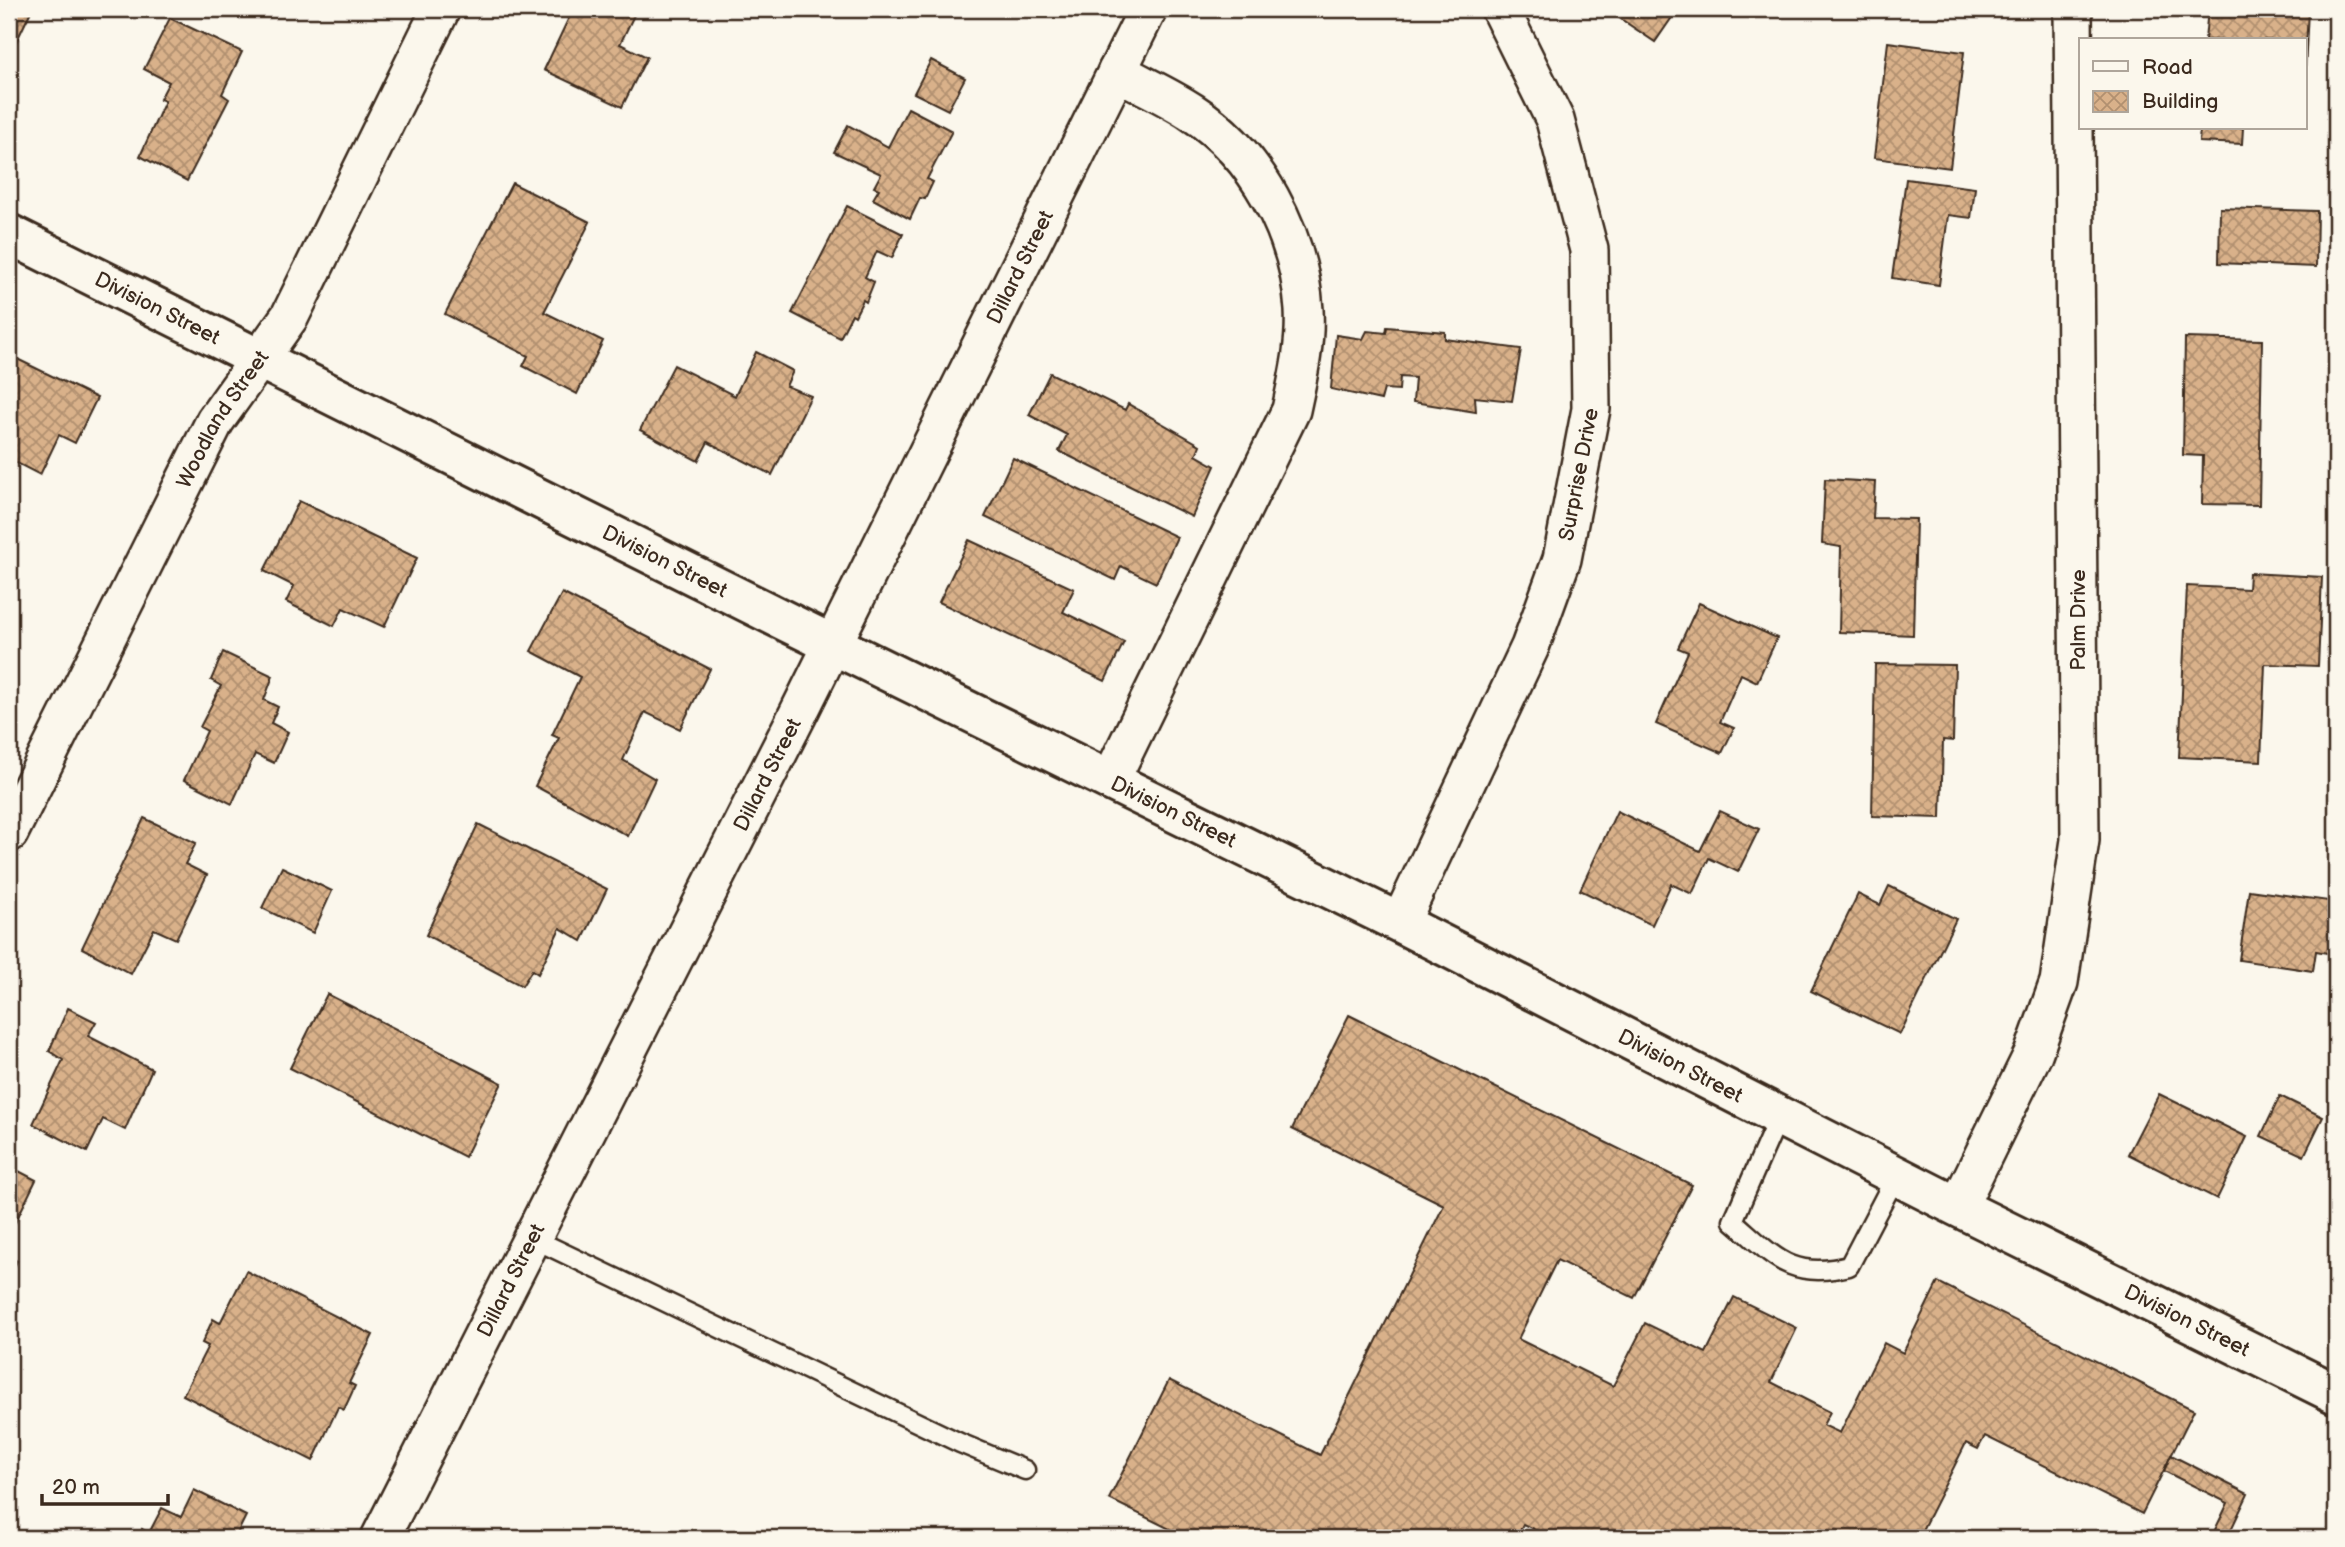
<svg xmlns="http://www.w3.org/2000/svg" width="2345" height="1547" viewBox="0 0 2345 1547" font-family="'Balsamiq Sans',sans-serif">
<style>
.building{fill:url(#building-cross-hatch);stroke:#3b2a1e;stroke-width:2}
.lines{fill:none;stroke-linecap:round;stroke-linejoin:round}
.service-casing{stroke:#3b2a1e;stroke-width:23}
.minor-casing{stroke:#3b2a1e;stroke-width:42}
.tertiary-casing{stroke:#3b2a1e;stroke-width:44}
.service{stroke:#fbf7ec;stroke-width:18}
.minor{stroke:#fbf7ec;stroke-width:37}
.tertiary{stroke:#fbf7ec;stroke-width:38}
.labels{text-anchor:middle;stroke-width:6;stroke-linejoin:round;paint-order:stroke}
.street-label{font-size:21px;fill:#3b2a1e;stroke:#fbf7ec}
</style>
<defs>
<pattern id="building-cross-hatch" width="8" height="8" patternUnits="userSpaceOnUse" patternTransform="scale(1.75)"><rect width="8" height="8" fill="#d9b18a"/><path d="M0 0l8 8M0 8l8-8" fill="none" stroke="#b19070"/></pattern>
</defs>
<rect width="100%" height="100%" fill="#fbf7ec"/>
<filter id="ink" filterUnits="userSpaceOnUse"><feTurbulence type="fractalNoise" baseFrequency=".0143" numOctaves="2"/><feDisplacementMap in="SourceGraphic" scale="14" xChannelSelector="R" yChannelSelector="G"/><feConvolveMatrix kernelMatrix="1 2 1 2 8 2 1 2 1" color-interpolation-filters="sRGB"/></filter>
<g filter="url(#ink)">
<!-- building -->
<g class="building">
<polygon points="9,9 31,11 9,57"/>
<polygon points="573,9 637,9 620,44 647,57 622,107 544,70"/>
<polygon points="1606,9 1669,9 1675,13 1655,42"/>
<polygon points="2208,9 2308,9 2305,72 2305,40 2205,40"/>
<polygon points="170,18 242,52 222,94 229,99 187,181 140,156 165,101 160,99 169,82 144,69"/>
<polygon points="1888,42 1964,52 1950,168 1874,158"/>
<polygon points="931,60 965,78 948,110 914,93"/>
<polygon points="908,108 952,131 927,179 933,182 925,199 920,198 910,219 873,199 879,189 874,187 881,174 834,152 848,125 888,147"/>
<polygon points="2200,128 2243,128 2242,144 2199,142"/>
<polygon points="1906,179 1975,188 1971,218 1948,215 1939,285 1892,278"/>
<polygon points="512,183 590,222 544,312 603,341 577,394 523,366 528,356 445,314"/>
<polygon points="847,206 903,234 892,258 877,251 865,277 874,282 866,302 863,300 855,316 852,314 840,338 792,313"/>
<polygon points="2220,208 2317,211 2316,267 2219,263"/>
<polygon points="1387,327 1445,332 1445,339 1521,349 1512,401 1475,397 1476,412 1413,402 1415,378 1400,377 1399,390 1384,389 1381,400 1331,389 1336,335 1363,339 1367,331 1386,333"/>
<polygon points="2185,338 2262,340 2259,505 2202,504 2203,456 2183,455"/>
<polygon points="756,352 793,371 786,386 811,396 772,475 708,442 698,461 640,430 674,365 735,396"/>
<polygon points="9,355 97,398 75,443 59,435 40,475 9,459"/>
<polygon points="1050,373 1125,410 1128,404 1200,445 1196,455 1215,466 1192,517 1059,451 1067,435 1029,415"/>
<polygon points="1013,458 1177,537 1156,583 1121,566 1115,580 985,517"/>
<polygon points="1825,479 1875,482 1873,518 1916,519 1913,635 1839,632 1841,547 1822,544"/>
<polygon points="299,501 417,558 384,627 343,608 334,626 286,602 294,586 264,571"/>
<polygon points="969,540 1074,589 1063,612 1124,642 1105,681 939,602"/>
<polygon points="2249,573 2322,577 2318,666 2265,664 2261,761 2179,757 2187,586 2248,589"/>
<polygon points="562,593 710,669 680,729 645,712 623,760 655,779 628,836 535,786 559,738 552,735 580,677 531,651"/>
<polygon points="1699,603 1777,638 1757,682 1741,674 1720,722 1734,728 1722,753 1656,724 1688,652 1678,648"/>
<polygon points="223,652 273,676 264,700 278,707 271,723 288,732 274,763 255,754 232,804 184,780 207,731 200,727 221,686 211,680"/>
<polygon points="1875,664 1955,665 1953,741 1943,740 1941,818 1872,816"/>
<polygon points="1617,811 1700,851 1720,811 1759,829 1738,872 1709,858 1692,894 1671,884 1652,925 1580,890"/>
<polygon points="144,818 196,843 185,864 207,875 176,939 154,929 131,974 82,948"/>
<polygon points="478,824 607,889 582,941 560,928 538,974 532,970 522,986 426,935"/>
<polygon points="282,867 332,891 313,933 262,908"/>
<polygon points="1889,886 1956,919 1900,1034 1811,991 1858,894 1880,905"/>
<polygon points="2249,890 2336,902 2333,954 2316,951 2313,971 2239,960"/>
<polygon points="327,994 502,1083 465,1157 290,1068"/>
<polygon points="68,1008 96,1022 88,1036 152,1069 125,1130 103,1119 87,1152 33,1124 63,1060 49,1051"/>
<polygon points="1349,1015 1692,1185 1634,1298 1557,1260 1518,1339 1613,1386 1645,1323 1706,1353 1734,1297 1797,1328 1771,1382 1830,1412 1823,1425 1840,1433 1884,1343 1903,1353 1938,1282 2194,1410 2142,1514 1985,1436 1978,1449 1966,1443 1918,1538 1552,1538 1523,1524 1516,1538 1188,1538 1109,1499 1169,1380 1320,1455 1444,1205 1292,1129"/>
<polygon points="2159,1094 2247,1137 2217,1199 2128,1154"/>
<polygon points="2280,1096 2323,1117 2304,1156 2261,1136"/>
<polygon points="9,1166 36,1180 14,1225 9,1222"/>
<polygon points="9,1256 17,1261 9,1279"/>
<polygon points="246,1271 373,1335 349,1383 355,1386 344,1410 338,1407 313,1461 183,1395 208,1346 202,1343 213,1319 220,1323"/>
<polygon points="2171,1455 2248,1494 2227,1538 2211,1538 2228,1503 2164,1471"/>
<polygon points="194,1490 246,1516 235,1538 138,1538 142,1529 149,1533 162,1508 181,1517"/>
</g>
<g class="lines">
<!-- service casing -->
<g class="service-casing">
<g id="service">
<path d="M 1779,1116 L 1733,1221 C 1775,1257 1790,1280 1849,1266 L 1896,1176"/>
<polyline points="532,1238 960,1443 1025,1470"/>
</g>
</g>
<!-- minor casing -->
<g class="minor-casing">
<g id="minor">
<path d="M 1110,781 L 1291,410 C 1298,377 1306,344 1304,310 C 1299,233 1257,154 1192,112 C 1168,96 1142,85 1117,71"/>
<path id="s1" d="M 9,833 L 215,421 L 290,316 L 441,9"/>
<path id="s2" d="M 1400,923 L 1530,647 L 1562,559 L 1591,409 L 1589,250 L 1555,120 L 1500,9"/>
<polyline points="1958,1207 2033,1054 2059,982 2080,840 2073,9"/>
<path id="s3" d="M 380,1538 L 798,714 L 1148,9"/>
</g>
</g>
<!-- tertiary casing -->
<g class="tertiary-casing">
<g id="tertiary">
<path id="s4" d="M 9,234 L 787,622 L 1400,923 L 1958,1207 L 2336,1394"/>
</g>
</g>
<!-- service -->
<use href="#service" class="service"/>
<!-- minor -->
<use href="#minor" class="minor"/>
<!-- tertiary -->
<use href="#tertiary" class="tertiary"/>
</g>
</g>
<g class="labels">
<!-- street labels -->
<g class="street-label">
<text dy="7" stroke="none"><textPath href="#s3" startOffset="1423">Dillard Street</textPath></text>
<text dy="7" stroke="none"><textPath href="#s4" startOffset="166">Division Street</textPath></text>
<text dy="7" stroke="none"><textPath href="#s1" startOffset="466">Woodland Street</textPath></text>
<text dy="7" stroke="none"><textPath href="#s2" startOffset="485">Surprise Drive</textPath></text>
<text dy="7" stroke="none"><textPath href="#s4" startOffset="733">Division Street</textPath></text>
<text transform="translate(2078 620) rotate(-90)" y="7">Palm Drive</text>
<text dy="7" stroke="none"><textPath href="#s3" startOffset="856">Dillard Street</textPath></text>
<text dy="7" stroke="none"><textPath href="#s4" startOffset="1300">Division Street</textPath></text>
<text dy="7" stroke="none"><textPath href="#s4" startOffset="1867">Division Street</textPath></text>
<text dy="7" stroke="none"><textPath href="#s3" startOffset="289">Dillard Street</textPath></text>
<text dy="7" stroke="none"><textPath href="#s4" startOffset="2434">Division Street</textPath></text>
</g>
</g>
<!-- margin -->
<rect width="2345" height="1547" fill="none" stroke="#fbf7ec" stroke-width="35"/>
<rect x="18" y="18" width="2310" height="1512" fill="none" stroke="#3b2a1e" stroke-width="2.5" filter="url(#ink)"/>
<!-- legend -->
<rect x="2079" y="38" width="228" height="91" fill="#fbf7ec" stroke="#aea59a" stroke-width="2"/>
<rect x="2093" y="61" width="35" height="10" fill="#fbf7ec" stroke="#aea59a" stroke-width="2"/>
<text x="2142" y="74" font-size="21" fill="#3b2a1e">Road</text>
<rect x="2093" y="91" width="35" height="21" fill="url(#building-cross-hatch)" stroke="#aea59a" stroke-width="2"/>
<text x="2142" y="108" font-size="21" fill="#3b2a1e">Building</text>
<!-- scale -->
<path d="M42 1494v10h126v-10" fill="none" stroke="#3b2a1e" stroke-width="3.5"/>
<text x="52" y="1494" font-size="21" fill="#3b2a1e" stroke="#fbf7ec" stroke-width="5" paint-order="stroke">20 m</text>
</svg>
